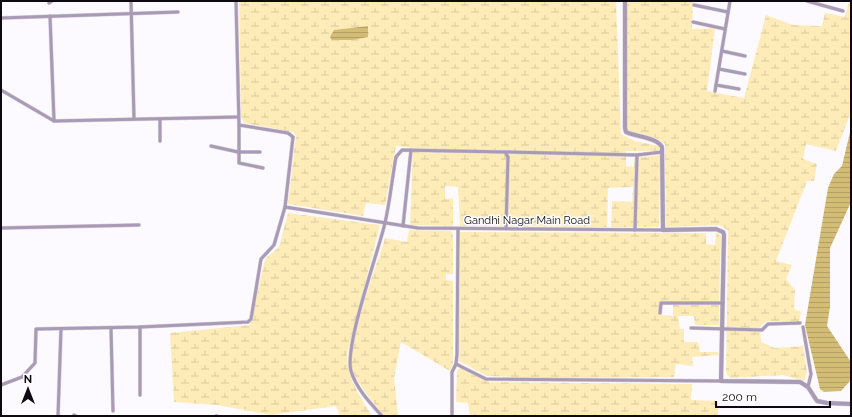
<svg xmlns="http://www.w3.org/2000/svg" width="852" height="417" viewBox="0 0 852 417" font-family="Raleway,sans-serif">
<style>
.wetland{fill:url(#wetland-marsh)}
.water{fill:url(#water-rules)}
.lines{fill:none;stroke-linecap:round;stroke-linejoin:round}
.minor-casing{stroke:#d7d3d9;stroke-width:4}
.tertiary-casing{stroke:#d7d3d9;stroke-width:5}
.minor{stroke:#a99ab5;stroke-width:3}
.tertiary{stroke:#a99ab5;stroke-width:4}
.labels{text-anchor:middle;stroke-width:3;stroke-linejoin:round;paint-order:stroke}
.street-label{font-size:11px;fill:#0e0911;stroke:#fff}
</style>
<defs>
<pattern id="wetland-marsh" width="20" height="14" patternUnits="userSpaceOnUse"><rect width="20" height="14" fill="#feecb8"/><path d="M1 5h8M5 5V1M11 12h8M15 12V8" fill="none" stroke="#d8c99d"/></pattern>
<pattern id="water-rules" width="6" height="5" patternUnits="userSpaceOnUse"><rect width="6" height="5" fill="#d3bc76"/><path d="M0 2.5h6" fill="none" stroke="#b4a065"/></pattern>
</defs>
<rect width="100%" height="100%" fill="#fdfaff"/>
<!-- wetland -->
<g class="wetland">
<polygon points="239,1 616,1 621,134 635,141 659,146 659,151 626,151 626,166 634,167 634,158 660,155 659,227 611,227 612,201 632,202 633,187 608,188 607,227 460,226 458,187 445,186 445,199 453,198 453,226 410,225 413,148 396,146 385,205 366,203 363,216 288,204 296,135 293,132 244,123 241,116"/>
<polygon points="627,1 693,1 692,29 715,28 707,91 744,98 766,15 793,25 822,26 825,13 845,17 849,1 851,1 851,112 836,151 806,144 803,159 817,164 814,181 807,181 776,261 792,265 786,279 795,290 794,309 801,312 799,321 767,321 760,326 761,342 775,348 803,346 807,372 804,381 783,375 730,378 726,373 728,230 719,225 666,227 665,144 656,138 631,133 627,130"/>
<path d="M 288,213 L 380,225 L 347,354 C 347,379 360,396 372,416 L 340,416 L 336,406 L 270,415 L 217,405 L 174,402 L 170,333 L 250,325 L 265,259 L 279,247 Z"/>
<path d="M 409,230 L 451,231 L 453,234 L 453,274 L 446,274 L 446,280 L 453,281 L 453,363 L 450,371 L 401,342 L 394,378 L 398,416 L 384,416 C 376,406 354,380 352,368 C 348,340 376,268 385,238 L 407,242 Z"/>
<polygon points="460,232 706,233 706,244 715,245 716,233 719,233 721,237 719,301 663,301 662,315 673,316 673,304 719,304 719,325 695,325 694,316 678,316 680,329 684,329 684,342 698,342 700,352 718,352 719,355 692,357 693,366 676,364 674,377 543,378 487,376 459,361"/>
<polygon points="460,367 489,382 692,384 691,400 718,401 718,416 470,416 468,403 456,402 457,371"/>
</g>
<!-- water -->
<g class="water">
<polygon points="368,26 368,37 352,40 332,40 330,37 334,30"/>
<polygon points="851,128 851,202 830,248 830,307 827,326 851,362 851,380 841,391 824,392 820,389 805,325 828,188 834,174 842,166"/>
</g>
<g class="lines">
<!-- minor casing -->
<g class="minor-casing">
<g id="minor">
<polyline points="131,1 134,119"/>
<polyline points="236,1 239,125 288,133 293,137 285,207 418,228 663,230"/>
<polyline points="807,1 843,11"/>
<polyline points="49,3 52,1"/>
<polyline points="694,5 728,12"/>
<polyline points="50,16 54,121"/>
<polyline points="1,18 178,12"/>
<polyline points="693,22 725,29"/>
<polyline points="722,51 745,56"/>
<polyline points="719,69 745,74"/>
<polyline points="716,85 739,89"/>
<polyline points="1,90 54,121 237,117"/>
<polyline points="715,91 730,1"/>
<polyline points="239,125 239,163 263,168"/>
<polyline points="160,141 160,119"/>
<polyline points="211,146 238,152 260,152"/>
<polyline points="505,152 637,155 662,152"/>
<polyline points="403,226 411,150"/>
<polyline points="1,228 139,225"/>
<polyline points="635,230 637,155"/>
<polyline points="660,313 661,303 723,303"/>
<polyline points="140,327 140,395"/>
<polyline points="803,327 811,374 808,387"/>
<polyline points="111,328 113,411"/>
<polyline points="691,328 762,330 768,324 800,323"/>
<polyline points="456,364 486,379 721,381"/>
<polyline points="1,385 22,377 35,363 36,329 140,327 248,322 251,319 261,259 274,245 285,207"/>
<polyline points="74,415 76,416"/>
<polyline points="58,416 61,329"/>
<polyline points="216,416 217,416"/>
<path d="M 382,416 C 370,403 356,388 351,371 C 344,346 378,253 385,223 C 390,201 392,179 396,157 L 402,150 L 505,152 L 508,157 L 506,228"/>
<polyline points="452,416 452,372 456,364 457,354 458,229"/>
</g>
</g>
<!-- tertiary casing -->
<g class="tertiary-casing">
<path id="tertiary" d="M 625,1 L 625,128 L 626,132 C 636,137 656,137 662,147 L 663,230 L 716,229 L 723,232 L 724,235 L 721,381 L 800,382 L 808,387 L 817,401 L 827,403 L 851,404"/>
</g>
<!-- minor -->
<use href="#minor" class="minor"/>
<!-- tertiary -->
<use href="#tertiary" class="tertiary"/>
</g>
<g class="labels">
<!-- street labels -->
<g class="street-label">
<text x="527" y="224">Gandhi Nagar Main Road</text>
</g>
</g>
<!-- border -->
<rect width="852" height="417" fill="none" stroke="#0e0911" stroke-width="4"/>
<!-- north arrow -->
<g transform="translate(28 389)" stroke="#ffffff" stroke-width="3" paint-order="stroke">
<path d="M0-3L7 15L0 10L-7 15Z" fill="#0e0911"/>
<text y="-6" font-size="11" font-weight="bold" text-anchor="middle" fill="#0e0911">N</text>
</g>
<!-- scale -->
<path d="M716 401v6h114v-6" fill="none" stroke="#0e0911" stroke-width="2"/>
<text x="722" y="401" font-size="12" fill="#0e0911" stroke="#ffffff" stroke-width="3" paint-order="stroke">200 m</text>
</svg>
